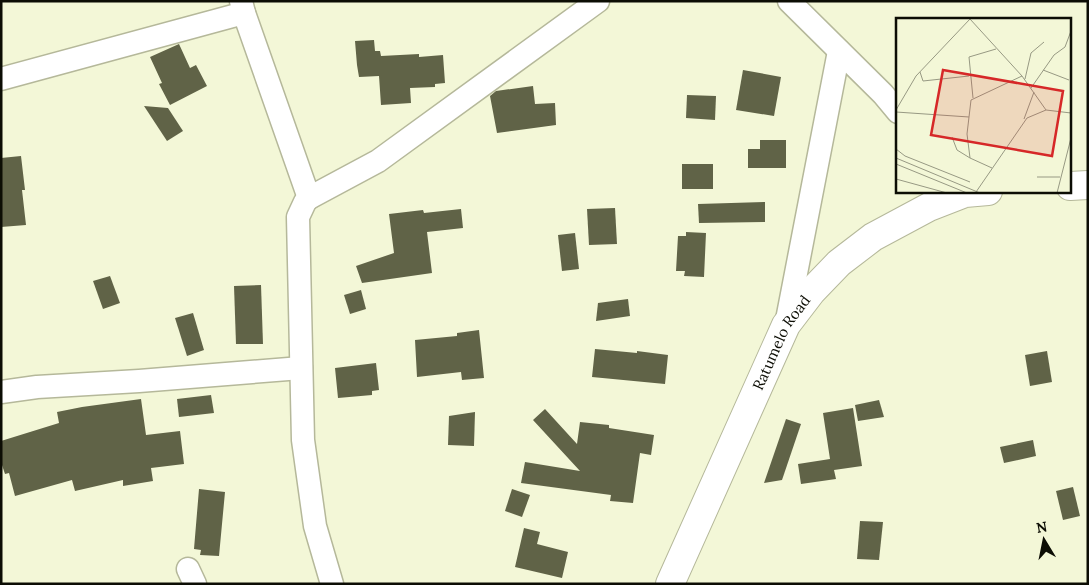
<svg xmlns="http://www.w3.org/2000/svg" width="1089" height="585" viewBox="0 0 1089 585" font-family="Lora,serif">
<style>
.building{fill:#606347}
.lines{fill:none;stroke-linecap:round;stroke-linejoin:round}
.minor-casing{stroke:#b5b89a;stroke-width:25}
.tertiary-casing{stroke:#b5b89a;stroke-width:30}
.minor{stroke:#fff;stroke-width:22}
.tertiary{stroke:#fff;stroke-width:28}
.labels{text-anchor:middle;stroke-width:4;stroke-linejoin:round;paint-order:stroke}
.street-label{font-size:15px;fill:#0c0d04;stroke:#f3f7d7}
.inset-road{fill:none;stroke:#979983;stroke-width:1}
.view{fill:#d62828;fill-opacity:0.15;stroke:#d62828;stroke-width:2.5}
.inset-edge{fill:none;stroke:#0c0d04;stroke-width:2.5}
</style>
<rect width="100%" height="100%" fill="#f3f7d7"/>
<!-- building -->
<g class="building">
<polygon points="374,40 375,51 380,51 381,56 419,54 419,57 443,55 445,83 435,84 435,87 410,88 411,103 381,105 379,76 359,77 357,65 355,41"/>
<polygon points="179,44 190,68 196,65 207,86 170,105 159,84 162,83 150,57"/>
<polygon points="743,70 781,77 774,116 736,110"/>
<polygon points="533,86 535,104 555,103 556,125 497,133 490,96 496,91"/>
<polygon points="687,95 716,96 715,120 686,118"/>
<polygon points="144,106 168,108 183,131 167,141"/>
<polygon points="760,140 786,140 786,168 748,168 748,149 760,149"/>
<polygon points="21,156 25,190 22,190 26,225 1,227 1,158"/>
<rect x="682" y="164" width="31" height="25"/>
<polygon points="765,202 765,222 699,223 698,204"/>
<polygon points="615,208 617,244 589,245 587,209"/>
<polygon points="461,209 463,228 427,232 432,273 362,283 356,266 394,253 389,214 423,210 424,213"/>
<polygon points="686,232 706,233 704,277 684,276 685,271 676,271 678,236 686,236"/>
<polygon points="575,233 579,269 562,271 558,235"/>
<polygon points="110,276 120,303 103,309 93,281"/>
<polygon points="261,285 263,344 236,344 234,286"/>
<polygon points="361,290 366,309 350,314 344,295"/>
<polygon points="628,299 630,316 596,321 598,303"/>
<polygon points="193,313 204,350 187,356 175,318"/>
<polygon points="479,330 484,378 462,380 461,372 417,377 415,340 457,336 457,333"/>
<polygon points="595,349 637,353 637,351 668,355 665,384 592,377"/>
<polygon points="1047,351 1052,382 1030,386 1025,355"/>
<polygon points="376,363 379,390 372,391 372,395 338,398 335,368"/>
<polygon points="211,395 214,413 179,417 177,399"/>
<polygon points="141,399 146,435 180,431 184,464 151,468 153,481 123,486 123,480 75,491 72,480 15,496 9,473 5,474 1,462 1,441 59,423 57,412 82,407"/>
<polygon points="879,400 884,417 858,421 855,405"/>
<polygon points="853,408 862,466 834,470 836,479 801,484 798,464 830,459 823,413"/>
<polygon points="545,409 577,444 580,422 609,425 609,428 654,435 651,455 640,453 633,503 610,501 611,495 521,483 525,462 580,471 533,420"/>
<polygon points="475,412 474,446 448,445 449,416"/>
<polygon points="786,419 801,424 782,480 764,483"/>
<polygon points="1033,440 1036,456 1004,463 1000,447"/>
<polygon points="1073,487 1080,516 1063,520 1056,491"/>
<polygon points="199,489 225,492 219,556 200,555 201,550 194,549"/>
<polygon points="512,489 530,495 522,517 505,511"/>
<polygon points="860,521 883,522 879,560 857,559"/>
<polygon points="524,528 540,532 537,544 568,552 562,578 515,567"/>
</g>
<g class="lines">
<!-- minor casing -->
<g class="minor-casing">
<g id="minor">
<polyline points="241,1 244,13 309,198"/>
<polyline points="789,1 883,94 898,112"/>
<polyline points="1,79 244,13"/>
<polyline points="786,325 839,51"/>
<polyline points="1,392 37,387 139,381 301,368"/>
<polyline points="188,569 195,584"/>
<polyline points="332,584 315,526 303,440 298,217 305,202 309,198 378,161 598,1"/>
</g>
</g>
<!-- tertiary casing -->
<g class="tertiary-casing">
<g id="tertiary">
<polyline points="1070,186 1088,185"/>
<path id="s1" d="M 670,584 L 786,325 L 812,291 L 839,263 L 873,237 L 929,207 L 965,193 L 988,191"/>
</g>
</g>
<!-- minor -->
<use href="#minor" class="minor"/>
<!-- tertiary -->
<use href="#tertiary" class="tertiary"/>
</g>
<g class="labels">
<!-- street labels -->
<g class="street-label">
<text dy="5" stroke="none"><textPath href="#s1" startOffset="266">Ratumelo Road</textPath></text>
</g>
</g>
<!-- overview -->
<g transform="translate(896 18)">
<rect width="175" height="175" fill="#f3f7d7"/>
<path class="inset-road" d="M 74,1 L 126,58 L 150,92M 147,52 L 173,62M 24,54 L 27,63 L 73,58M 129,61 L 135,35 L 148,24M 135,70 L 158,37 L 169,29 L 175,13M 77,80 L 73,39 L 100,31M 0,92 L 20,58 L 74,1M 0,94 L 73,99M 128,101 L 138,74M 56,119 L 61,132 L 74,140M 0,131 L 9,138 L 74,164M 0,140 L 84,175M 0,146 L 71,175M 96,150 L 74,140 L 71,116 L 75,82 L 126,58M 141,159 L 164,159M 0,161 L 51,175M 80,174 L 131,100 L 150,92 L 175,95M 161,175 L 175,120"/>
<path class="view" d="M 47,52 L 167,73 L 156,138 L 35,117 Z"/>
<rect width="175" height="175" class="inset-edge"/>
</g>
<!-- border -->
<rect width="1089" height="585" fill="none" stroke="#0c0d04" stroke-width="5"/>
<!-- north arrow -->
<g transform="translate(1044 540) rotate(350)" stroke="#f3f7d7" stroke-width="4" paint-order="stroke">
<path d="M0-4L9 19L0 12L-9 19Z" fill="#0c0d04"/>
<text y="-8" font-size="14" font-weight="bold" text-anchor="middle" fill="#0c0d04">N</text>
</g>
</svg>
